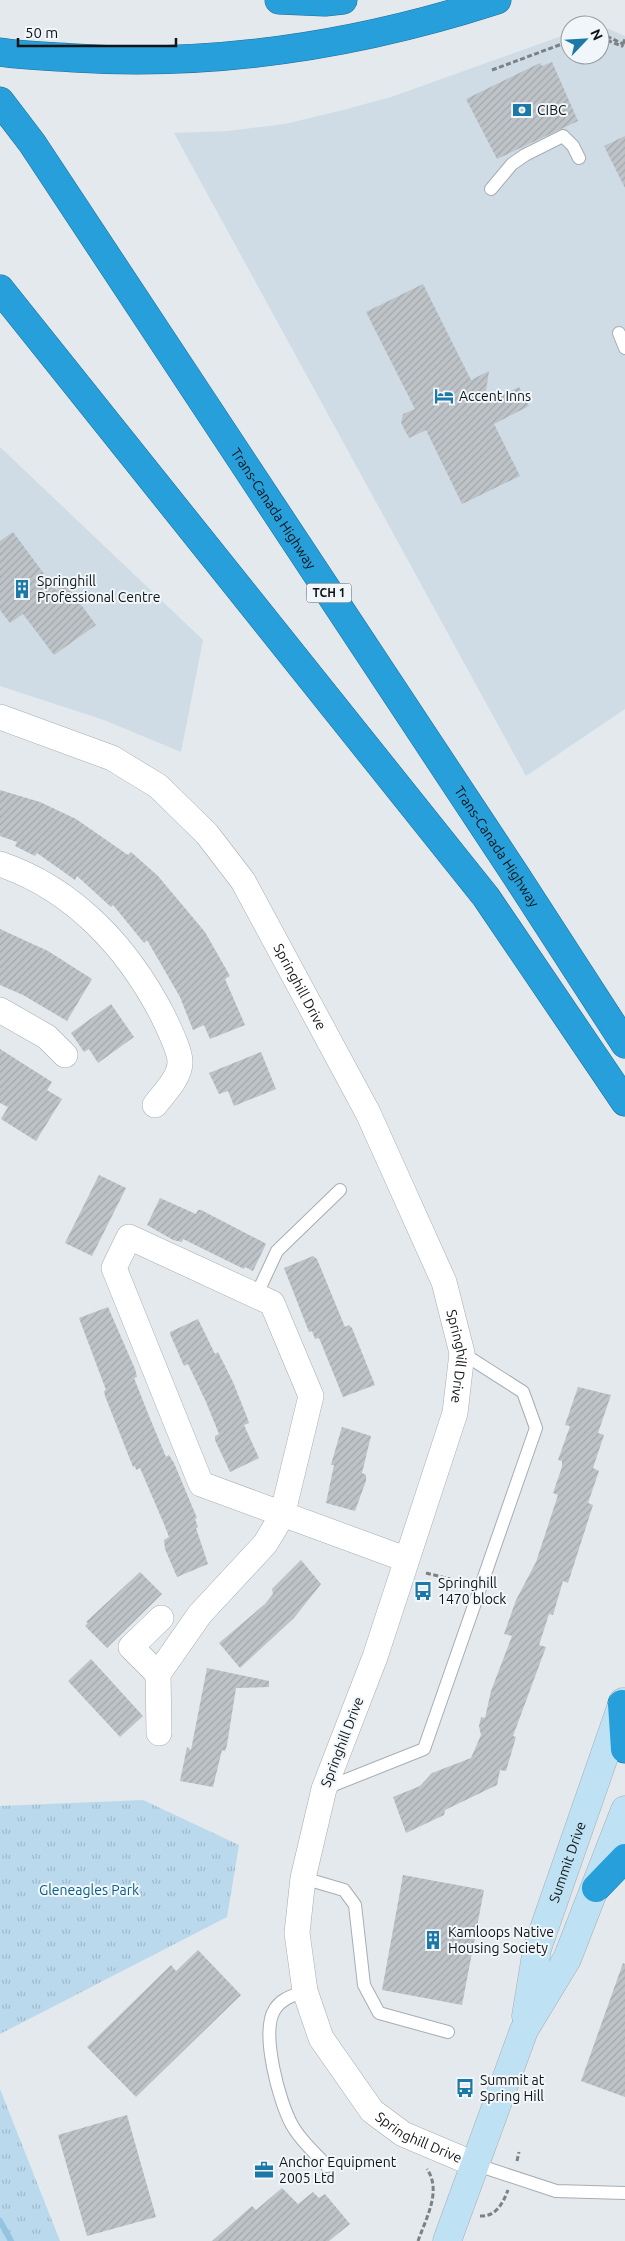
<svg xmlns="http://www.w3.org/2000/svg" width="625" height="2241" viewBox="0 0 625 2241" font-family="Ubuntu,sans-serif">
<style>
.built{fill:#cfdce5}
.park{fill:url(#park-tufts)}
.lines{fill:none;stroke-linecap:round;stroke-linejoin:round}
.stream{stroke:#94c4e2;stroke-width:6}
.building{fill:url(#building-hatch)}
.service-casing{stroke:#a7adb1;stroke-width:14}
.minor-casing{stroke:#a7adb1;stroke-width:26}
.secondary-casing{stroke:#a7adb1;stroke-width:29}
.motorway-casing{stroke:#1f6e95;stroke-width:29}
.path{stroke:#7c8183;stroke-width:3;stroke-dasharray:5 2.5;stroke-linecap:butt}
.service{stroke:#fff;stroke-width:12}
.minor{stroke:#fff;stroke-width:25}
.secondary{stroke:#bee2f4;stroke-width:28}
.motorway{stroke:#279fda;stroke-width:28}
.labels{text-anchor:middle;stroke-width:4;stroke-linejoin:round;paint-order:stroke}
.shield{fill:#f0f6fa;stroke:#54585a;stroke-width:1}
.shield-label{font-size:12px;font-weight:bold;fill:#111415}
.poi-label{font-size:14px;fill:#111415;stroke:#f0f6fa;text-anchor:start}
.street-label{font-size:14px;fill:#111415;stroke:#f0f6fa}
.park-label{font-size:14px;fill:#075e86;stroke:#f0f6fa}
</style>
<defs>
<pattern id="park-tufts" width="24" height="20" patternUnits="userSpaceOnUse" patternTransform="scale(1.25)"><rect width="24" height="20" fill="#bbd9ed"/><path d="M3 7l-1-3M5 7V3M7 7l1-3M15 17l-1-3M17 17v-4M19 17l1-3" fill="none" stroke="#a0b9ca"/></pattern>
<pattern id="building-hatch" width="6" height="6" patternUnits="userSpaceOnUse" patternTransform="scale(1.25)"><rect width="6" height="6" fill="#bdc3c7"/><path d="M-1 1l2-2M0 6l6-6M5 7l2-2" fill="none" stroke="#a1a7aa"/></pattern>
</defs>
<rect width="100%" height="100%" fill="#e3e9ed"/>
<!-- built -->
<g class="built">
<polygon points="597,24 625,36 625,709 526,776 174,133 228,131 285,124 343,110 391,97 570,33 570,55 600,55 600,25 593,25"/>
<polygon points="0,447 203,640 181,752 104,720 0,686"/>
</g>
<!-- park -->
<g class="park">
<polygon points="143,1800 239,1845 227,1917 0,2034 0,1806"/>
<polygon points="0,2089 60,2241 0,2241"/>
</g>
<g class="lines">
<!-- stream -->
<polyline class="stream" points="0,2221 11,2241"/>
</g>
<!-- building -->
<g class="building">
<polygon points="552,62 578,121 497,159 466,99 540,63 542,66"/>
<polygon points="625,136 625,188 604,146"/>
<polygon points="423,284 471,380 489,371 484,404 519,387 529,406 494,424 520,476 462,504 426,430 409,438 401,423 403,414 415,409 366,312"/>
<polygon points="13,532 56,590 65,583 96,625 54,655 23,614 10,623 0,610 0,541"/>
<polygon points="0,790 40,802 76,819 128,855 131,852 158,876 205,932 230,976 225,979 245,1025 210,1039 204,1025 193,1030 180,997 147,940 144,943 113,905 111,907 77,876 75,880 37,853 35,856 15,846 17,842 0,836"/>
<polygon points="0,929 48,951 92,979 67,1021 23,995 0,985"/>
<polygon points="111,1004 134,1037 98,1063 89,1049 84,1052 71,1033"/>
<polygon points="0,1049 52,1082 47,1090 62,1099 36,1141 1,1119 8,1107 0,1103"/>
<polygon points="261,1052 276,1089 234,1106 228,1091 219,1094 209,1073"/>
<polygon points="99,1175 126,1188 92,1256 65,1243"/>
<polygon points="160,1198 196,1214 198,1210 201,1210 263,1242 266,1244 253,1271 245,1267 244,1269 183,1239 182,1242 173,1240 147,1225"/>
<polygon points="313,1256 317,1259 345,1327 349,1325 352,1328 375,1385 343,1397 319,1338 315,1339 312,1331 309,1332 284,1268"/>
<polygon points="108,1307 135,1369 137,1377 134,1378 149,1416 166,1457 169,1455 174,1463 197,1518 195,1519 198,1527 196,1528 208,1564 177,1577 165,1549 164,1540 169,1537 164,1524 140,1468 136,1470 135,1466 133,1467 105,1396 104,1391 106,1390 79,1318"/>
<polygon points="198,1319 215,1354 218,1352 233,1382 247,1417 249,1423 244,1425 259,1458 230,1472 215,1440 215,1436 219,1434 206,1402 188,1364 184,1366 170,1334 170,1332"/>
<polygon points="578,1387 611,1395 598,1433 604,1435 593,1468 599,1471 588,1503 593,1505 568,1583 563,1581 553,1615 549,1614 539,1645 546,1647 513,1736 516,1737 506,1771 500,1770 497,1785 445,1810 444,1815 406,1833 393,1797 420,1786 432,1773 471,1758 481,1735 479,1726 481,1717 485,1718 491,1691 512,1636 504,1634 516,1600 536,1562 558,1495 553,1493 562,1467 562,1461 558,1460 570,1426 565,1425"/>
<polygon points="342,1427 371,1436 362,1473 366,1475 366,1481 355,1511 326,1503 334,1465 331,1465 332,1461"/>
<polygon points="301,1560 321,1584 294,1618 240,1668 219,1643 265,1604 273,1594 272,1589"/>
<polygon points="140,1572 162,1594 107,1648 85,1626 88,1623 86,1622"/>
<polygon points="91,1659 143,1716 120,1737 68,1681"/>
<polygon points="207,1668 269,1681 269,1687 236,1688 227,1745 225,1751 222,1750 213,1787 180,1781 187,1747 191,1750"/>
<polygon points="403,1875 484,1890 462,2005 382,1990"/>
<polygon points="198,1950 241,1995 136,2097 87,2047 171,1965 176,1971"/>
<polygon points="623,1963 625,1964 625,2097 581,2081"/>
<polygon points="127,2115 156,2217 87,2236 58,2135"/>
<polygon points="282,2188 298,2204 313,2192 319,2198 325,2194 350,2224 329,2241 212,2241 252,2206 256,2210"/>
</g>
<g class="lines">
<!-- service casing -->
<g class="service-casing">
<g id="service">
<polyline points="491,189 512,164 525,155 563,136 573,146 579,158"/>
<polyline points="619,333 625,348"/>
<polyline points="256,1296 277,1251 340,1190"/>
<polyline points="326,1788 424,1749 536,1428 523,1392 462,1353"/>
<polyline points="303,1878 344,1890 355,1905 364,1985 379,2013 448,2032"/>
<path d="M 305,1991 C 293,1996 282,1998 275,2009 C 260,2031 279,2102 292,2125 C 300,2140 315,2153 327,2166"/>
<polyline points="474,2164 556,2191 625,2193"/>
</g>
</g>
<!-- minor casing -->
<g class="minor-casing">
<g id="minor">
<path id="s1" d="M 0,717 L 112,758 L 158,786 L 207,834 L 243,881 L 368,1113 L 444,1282 L 462,1353 L 455,1413 L 375,1657 L 324,1789 L 303,1878 L 297,1933 L 305,1991 L 321,2038 L 372,2111 L 403,2134 L 474,2164"/>
<path d="M 0,864 C 74,889 128,948 163,1016 C 168,1027 180,1050 180,1062 C 180,1078 164,1093 155,1105"/>
<polyline points="0,1010 47,1037 65,1055"/>
<polyline points="158,1674 131,1647 161,1618"/>
<polyline points="159,1733 158,1674 200,1614 265,1544 282,1516 311,1396 272,1303 129,1237 114,1268 201,1484 405,1559"/>
</g>
</g>
<!-- secondary casing -->
<g class="secondary-casing">
<g id="secondary">
<path id="s2" d="M 526,2016 L 537,1949 L 623,1702"/>
<polyline points="447,2241 524,2030 567,1959 625,1810"/>
</g>
</g>
<!-- motorway casing -->
<g class="motorway-casing">
<g id="motorway">
<polyline points="279,0 325,2 343,0"/>
<path d="M 0,52 C 25,56 50,56 75,58 C 219,67 361,44 497,0"/>
<path id="s3" d="M 0,101 L 32,143 L 517,877 L 625,1044"/>
<polyline points="0,289 486,897 625,1102"/>
<polyline points="622,1704 625,1749"/>
<polyline points="596,1888 625,1858"/>
</g>
</g>
<!-- path -->
<g class="path">
<polyline points="600,33 623,44"/>
<polyline points="600,42 606,40 622,46 623,44"/>
<polyline points="623,44 625,39"/>
<polyline points="492,70 570,41"/>
<polyline points="426,1573 450,1579"/>
<polyline points="517,2161 519,2152"/>
<path d="M 480,2216 C 496,2217 503,2203 508,2190"/>
<path d="M 418,2241 C 426,2218 442,2191 427,2169"/>
</g>
<!-- service -->
<use href="#service" class="service"/>
<!-- minor -->
<use href="#minor" class="minor"/>
<!-- secondary -->
<use href="#secondary" class="secondary"/>
<!-- motorway -->
<use href="#motorway" class="motorway"/>
</g>
<!-- icons -->
<defs>
<g id="bank-bare" transform="scale(1.5)"><path d="M-6-4H6V4H-6ZM0-2.3a2.3 2.3 0 1 0 0 4.6a2.3 2.3 0 1 0 0-4.6Z" fill="#1c78a6" stroke="#f0f6fa" stroke-width="2.5" paint-order="stroke"/></g>
<g id="hotel-bare" transform="scale(1.5)"><path d="M-6-4.5h1.5V1H6V5H4.5V3h-9V5H-6ZM-4 0a1.8 1.8 0 1 1 3.6 0ZM.5 0V-2.5h3Q6-2.5 6 0Z" fill="#1c78a6" stroke="#f0f6fa" stroke-width="2.5" paint-order="stroke"/></g>
<g id="building-bare" transform="scale(1.5)"><path d="M-4-6H4V6H1V3H-1V6H-4ZM-2.5-4.3h1.7v1.8h-1.7ZM.8-4.3h1.7v1.8H.8ZM-2.5-1h1.7V.8h-1.7ZM.8-1h1.7V.8H.8Z" fill="#1c78a6" stroke="#f0f6fa" stroke-width="2.5" paint-order="stroke"/></g>
<g id="bus-bare" transform="scale(1.5)"><path d="M-5-6H5V4H4V6H2V4H-2V6H-4V4H-5ZM-3.5-4V0h7V-4ZM-3.5 1.2v1.5H-2V1.2ZM2 1.2v1.5H3.5V1.2Z" fill="#1c78a6" stroke="#f0f6fa" stroke-width="2.5" paint-order="stroke"/></g>
<g id="office-bare" transform="scale(1.5)"><path d="M-6-3h4V-5.5h4V-3h4V5H-6ZM-1-4.5V-3h2v-1.5ZM-6 0V1H6V0Z" fill="#1c78a6" stroke="#f0f6fa" stroke-width="2.5" paint-order="stroke"/></g>
</defs>
<g fill-rule="evenodd">
<use href="#bank-bare" x="522" y="110"/>
<use href="#hotel-bare" x="444" y="396"/>
<use href="#building-bare" x="22" y="589"/>
<use href="#bus-bare" x="423" y="1591"/>
<use href="#building-bare" x="433" y="1940"/>
<use href="#bus-bare" x="465" y="2088"/>
<use href="#office-bare" x="264" y="2170"/>
</g>
<g class="labels">
<!-- shield labels -->
<rect class="shield" x="306.5" y="583.5" width="45" height="19" rx="4"/>
<g class="shield-label">
<text x="329" y="597">TCH 1</text>
</g>
<!-- poi labels -->
<g class="poi-label">
<text x="537" y="115">CIBC</text>
<text x="459" y="401">Accent Inns</text>
<text x="37" y="586">Springhill<tspan x="37" dy="16">Professional Centre</tspan></text>
<text x="438" y="1588">Springhill<tspan x="438" dy="16">1470 block</tspan></text>
<text x="448" y="1937">Kamloops Native<tspan x="448" dy="16">Housing Society</tspan></text>
<text x="480" y="2085">Summit at<tspan x="480" dy="16">Spring Hill</tspan></text>
<text x="279" y="2167">Anchor Equipment<tspan x="279" dy="16">2005 Ltd</tspan></text>
</g>
<!-- street labels -->
<g class="street-label">
<text dy="5" stroke="none"><textPath href="#s3" startOffset="491">Trans-Canada Highway</textPath></text>
<text dy="5" stroke="none"><textPath href="#s3" startOffset="896">Trans-Canada Highway</textPath></text>
<text dy="5" stroke="none"><textPath href="#s1" startOffset="421">Springhill Drive</textPath></text>
<text dy="5" stroke="none"><textPath href="#s1" startOffset="826">Springhill Drive</textPath></text>
<text transform="translate(342 1742) rotate(-69)" y="5">Springhill Drive</text>
<text dy="5" stroke="none"><textPath href="#s2" startOffset="160">Summit Drive</textPath></text>
<text dy="5" stroke="none"><textPath href="#s1" startOffset="1680">Springhill Drive</textPath></text>
</g>
<!-- park labels -->
<g class="park-label">
<text x="89" y="1895">Gleneagles Park</text>
</g>
</g>
<!-- north arrow -->
<g transform="translate(585 40) rotate(65)"><circle r="24" fill="#f0f6fa" stroke="#979c9e"/>
<path d="M0-4L9 19L0 12L-9 19Z" fill="#1c78a6"/>
<text y="-8" font-size="14" font-weight="bold" text-anchor="middle" fill="#111415">N</text>
</g>
<!-- scale -->
<path d="M18 38v8h158v-8" fill="none" stroke="#111415" stroke-width="2.5"/>
<text x="25" y="38" font-size="15" fill="#111415" stroke="#f0f6fa" stroke-width="4" paint-order="stroke">50 m</text>
</svg>
